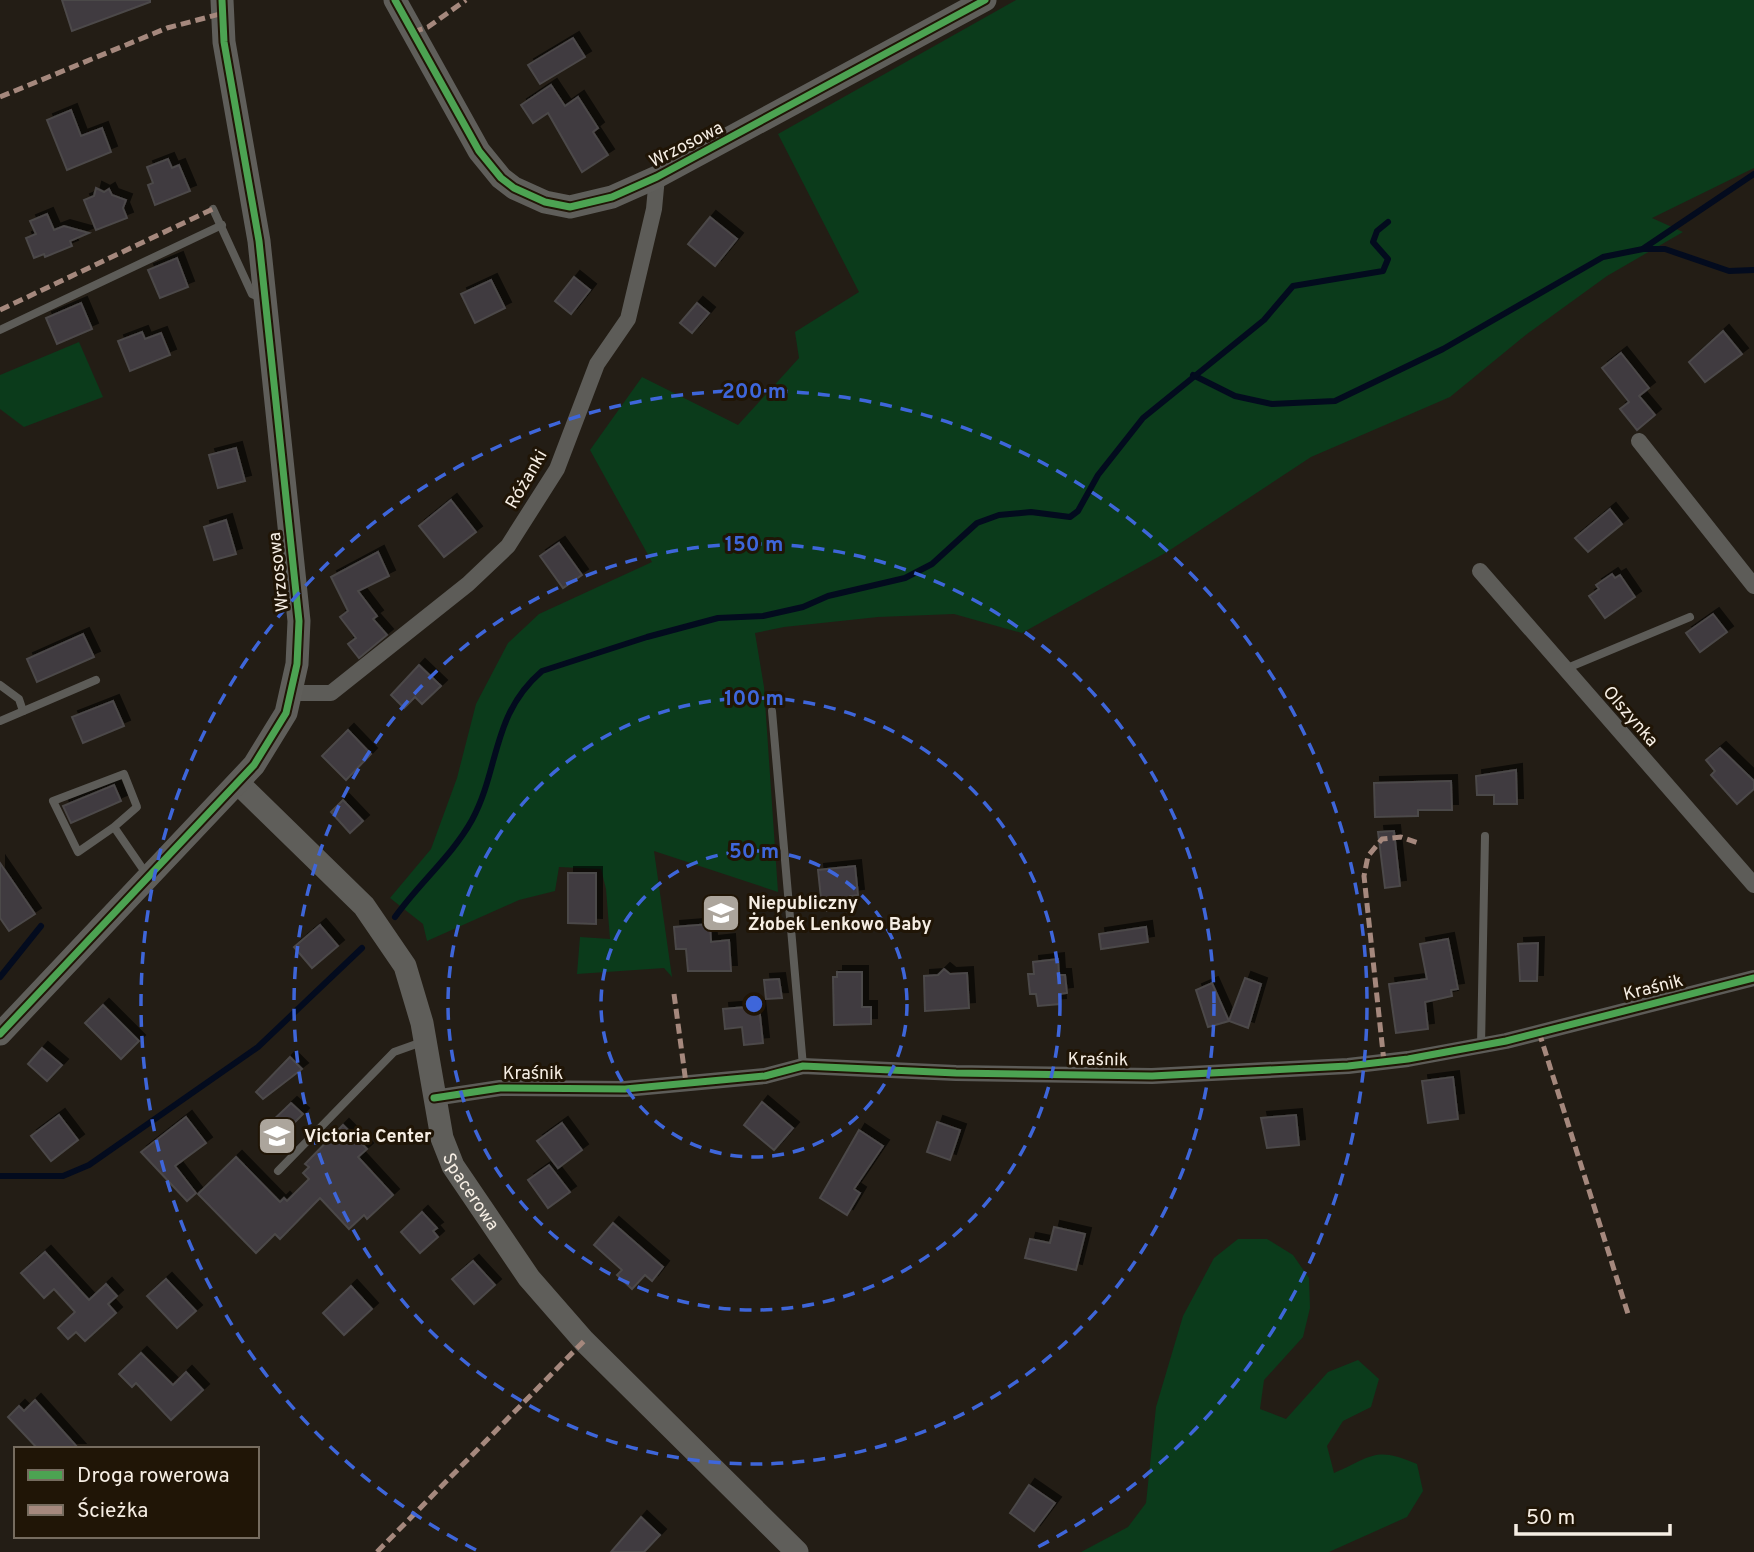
<svg xmlns="http://www.w3.org/2000/svg" width="1754" height="1552" viewBox="0 0 1754 1552" font-family="Overpass,sans-serif">
<style>
.green{fill:#0b3b1b}
.lines{fill:none;stroke-linecap:round;stroke-linejoin:round}
.stream{stroke:#030b1e;stroke-width:6}
.building{fill:#403a40;stroke:#4c4849;stroke-width:2;filter:url(#shadow)}
.lane{stroke:#5d5c58;stroke-width:8}
.street{stroke:#5d5c58;stroke-width:16}
.secondary{stroke:#5f5e5a;stroke-width:23}
.quiet{stroke:#a5887d;stroke-width:5;stroke-dasharray:10 5;stroke-linecap:butt}
.cycleway-casing{stroke:#201506;stroke-width:11}
.cycleway{stroke:#4ca352;stroke-width:7}
.ring{fill:none;stroke:#3e66da;stroke-width:3.5;stroke-dasharray:12 9}
.labels{text-anchor:middle;stroke-width:6;stroke-linejoin:round;paint-order:stroke}
.street-label{font-size:18px;fill:#f6eee4;stroke:#201506}
.poi-label{font-size:18px;font-weight:bold;fill:#f6eee4;stroke:#201506;text-anchor:start}
.centre{fill:#3e66da;stroke:#201506;stroke-width:3.5}
.ring-label{font-size:21px;text-anchor:middle;font-weight:bold;fill:#3e66da;stroke:#201506;stroke-width:6;stroke-linejoin:round;paint-order:stroke}
</style>
<defs>
<filter id="shadow"><feDropShadow dx="6" dy="-6" stdDeviation="0" flood-color="#0009"/></filter>
</defs>
<rect width="100%" height="100%" fill="#231d15"/>
<!-- green -->
<g class="green">
<polygon points="1016,0 1754,0 1754,168 1652,218 1683,232 1607,276 1527,334 1450,397 1311,457 1167,552 1022,633 954,614 878,617 784,627 755,633 764,687 778,892 654,851 672,977 664,968 577,974 580,937 610,939 606,889 601,869 559,867 555,891 519,900 427,941 423,924 390,898 431,849 457,778 476,704 508,643 539,614 652,562 590,450 642,377 738,425 799,358 795,332 859,292 778,134"/>
<polygon points="79,342 103,397 24,427 0,409 0,375"/>
<path d="M 1238,1239 L 1267,1239 L 1293,1255 L 1309,1278 L 1310,1308 L 1303,1337 L 1264,1380 L 1260,1409 L 1286,1419 L 1328,1372 L 1358,1360 L 1379,1379 L 1371,1407 L 1343,1421 L 1327,1446 L 1334,1473 C 1373,1456 1375,1446 1417,1464 L 1423,1491 L 1407,1517 L 1329,1552 L 1081,1552 L 1128,1527 L 1146,1503 L 1156,1407 L 1183,1316 L 1214,1258 Z"/>
</g>
<g class="lines">
<!-- stream -->
<g class="stream">
<polyline points="1644,248 1754,174"/>
<polyline points="1193,375 1235,396 1272,404 1335,401 1443,349 1603,257 1643,249 1665,249 1729,271 1754,270"/>
<path d="M 395,917 C 418,884 452,856 472,820 C 500,768 491,715 542,671 L 647,637 L 718,618 L 763,616 L 803,607 L 828,596 L 905,578 L 932,564 L 977,523 L 999,515 L 1031,512 L 1070,517 L 1078,511 L 1098,475 L 1143,418 L 1264,320 L 1293,286 L 1383,271 L 1388,259 L 1373,242 L 1377,231 L 1388,222"/>
<polyline points="0,977 41,926"/>
<polyline points="0,1176 63,1176 89,1165 258,1047 362,948"/>
</g>
</g>
<!-- building -->
<g class="building">
<polygon points="62,0 150,0 150,2 72,31"/>
<polygon points="573,38 585,57 540,84 528,65"/>
<polygon points="551,85 565,106 578,97 598,128 593,132 608,155 582,172 548,113 533,123 521,105"/>
<polygon points="71,110 81,136 102,128 111,152 67,170 47,120"/>
<polygon points="168,159 172,168 179,165 190,191 155,205 148,185 153,183 147,167"/>
<polygon points="96,188 104,192 109,189 112,195 126,200 123,208 127,218 96,230 84,200 94,196"/>
<polygon points="47,214 54,230 64,226 89,233 70,241 72,246 45,257 44,254 34,258 26,238 36,234 30,221"/>
<polygon points="710,217 737,239 715,266 688,244"/>
<polygon points="177,258 188,287 160,298 148,270"/>
<polygon points="574,277 590,290 571,314 555,301"/>
<polygon points="491,280 505,308 475,323 461,294"/>
<polygon points="81,303 92,329 57,344 46,318"/>
<polygon points="697,303 709,313 692,333 680,323"/>
<polygon points="1723,331 1742,354 1705,382 1689,362"/>
<polygon points="142,332 145,339 161,333 170,355 130,371 118,341"/>
<polygon points="1621,353 1649,388 1639,396 1655,415 1637,430 1620,409 1629,402 1602,368"/>
<polygon points="236,448 245,481 218,488 209,455"/>
<polygon points="451,500 476,532 444,557 419,526"/>
<polygon points="1610,509 1622,524 1588,552 1575,538"/>
<polygon points="226,520 236,554 214,560 204,527"/>
<polygon points="559,543 582,575 563,588 540,556"/>
<polygon points="378,552 389,576 358,591 377,616 373,619 387,635 359,658 348,644 356,638 340,617 348,611 331,577"/>
<polygon points="1612,574 1615,578 1620,575 1635,597 1605,618 1589,596 1599,589 1596,585"/>
<polygon points="1713,614 1727,632 1700,652 1686,633"/>
<polygon points="83,634 94,657 37,682 27,659"/>
<polygon points="419,665 441,686 422,704 415,697 404,708 391,695"/>
<polygon points="113,701 124,726 83,743 72,717"/>
<polygon points="348,730 371,754 346,780 322,756"/>
<polygon points="1720,748 1754,781 1754,789 1737,804 1711,775 1715,771 1706,760"/>
<polygon points="1516,770 1517,804 1494,804 1494,795 1477,795 1476,776"/>
<polygon points="1451,781 1452,810 1418,810 1418,816 1375,817 1374,783"/>
<polygon points="114,785 121,801 71,823 63,806"/>
<polygon points="343,800 363,821 350,833 331,812"/>
<polygon points="1394,831 1400,886 1385,888 1378,832"/>
<polygon points="0,863 35,914 9,931 0,918"/>
<polygon points="855,866 858,895 850,896 852,908 827,911 826,898 821,898 818,870"/>
<polygon points="568,873 596,873 596,924 568,923"/>
<polygon points="710,924 711,942 729,940 731,971 688,971 686,949 676,949 674,927"/>
<polygon points="320,925 338,946 312,968 294,947"/>
<polygon points="1146,927 1148,942 1101,949 1099,934"/>
<polygon points="1448,939 1458,989 1451,990 1452,996 1425,1002 1428,1029 1396,1033 1389,984 1427,979 1420,944"/>
<polygon points="1538,943 1537,981 1520,981 1518,944"/>
<polygon points="1058,959 1059,975 1065,975 1067,993 1059,994 1060,1004 1038,1006 1036,994 1030,994 1028,974 1034,974 1033,962"/>
<polygon points="944,969 950,974 967,973 969,1008 925,1011 924,976 938,975"/>
<polygon points="837,972 862,972 862,1007 871,1007 871,1024 834,1025 833,977 837,977"/>
<polygon points="1245,978 1261,984 1248,1028 1229,1021"/>
<polygon points="779,979 782,998 766,999 764,980"/>
<polygon points="1212,983 1229,1021 1208,1027 1196,990"/>
<polygon points="103,1005 139,1041 121,1059 85,1023"/>
<polygon points="759,1006 763,1043 744,1045 742,1027 725,1029 723,1009"/>
<polygon points="42,1048 62,1065 47,1081 28,1064"/>
<polygon points="290,1057 302,1069 263,1099 256,1092"/>
<polygon points="1453,1077 1458,1119 1428,1123 1422,1081"/>
<polygon points="762,1102 793,1128 774,1150 744,1125"/>
<polygon points="291,1103 303,1114 279,1138 267,1126"/>
<polygon points="59,1115 78,1140 51,1161 31,1136"/>
<polygon points="1296,1115 1299,1145 1267,1148 1261,1118"/>
<polygon points="186,1117 206,1143 175,1166 196,1193 187,1201 141,1152"/>
<polygon points="937,1122 960,1130 950,1160 927,1152"/>
<polygon points="562,1123 582,1150 558,1168 537,1141"/>
<polygon points="343,1125 367,1149 358,1157 393,1195 367,1219 364,1215 349,1229 320,1198 280,1239 275,1234 256,1253 198,1194 236,1157 280,1202 284,1198 287,1201 309,1179 303,1173 309,1167 305,1164"/>
<polygon points="859,1130 883,1146 854,1189 860,1193 847,1215 820,1198"/>
<polygon points="549,1165 570,1192 548,1208 528,1180"/>
<polygon points="422,1212 437,1228 433,1231 438,1237 420,1253 401,1232"/>
<polygon points="613,1223 663,1267 652,1281 645,1275 632,1289 617,1275 622,1270 594,1245"/>
<polygon points="1054,1227 1085,1234 1076,1270 1025,1258 1030,1239 1050,1243"/>
<polygon points="45,1252 89,1300 106,1284 117,1296 108,1304 116,1313 85,1341 76,1332 68,1339 58,1328 75,1312 54,1289 44,1298 21,1273"/>
<polygon points="473,1261 495,1285 474,1304 452,1279"/>
<polygon points="166,1279 196,1311 177,1328 147,1296"/>
<polygon points="351,1286 372,1309 344,1335 323,1313"/>
<polygon points="141,1353 173,1385 186,1372 203,1390 171,1420 136,1383 132,1387 119,1374"/>
<polygon points="35,1400 79,1449 38,1449 8,1417 19,1406 24,1411"/>
<polygon points="1029,1485 1055,1503 1034,1531 1010,1513"/>
<polygon points="641,1517 660,1535 644,1552 611,1552"/>
</g>
<g class="lines">
<!-- lane -->
<g class="lane">
<polyline points="213,209 252,294 263,299"/>
<polyline points="0,330 222,225"/>
<polyline points="1565,669 1690,617"/>
<polyline points="0,685 19,699 23,711"/>
<polyline points="772,711 803,1066"/>
<polyline points="0,721 96,680"/>
<polyline points="114,827 137,807 124,774 53,801 78,852 114,827 147,875"/>
<polyline points="1481,1046 1485,836"/>
<polyline points="278,1171 394,1052 422,1042"/>
</g>
<!-- street -->
<g class="street">
<polyline points="1639,441 1754,586"/>
<polyline points="1480,571 1754,885"/>
<polyline points="292,693 331,693 468,584 508,546 557,469 597,364 628,319 654,209 657,177"/>
<polyline points="434,1098 500,1088 625,1089 765,1076 803,1066 956,1073 1152,1076 1348,1066 1408,1059 1506,1041 1754,978"/>
</g>
<!-- secondary -->
<g class="secondary">
<polyline points="395,0 479,151 501,178 514,188 545,202 570,207 612,197 657,177 985,0"/>
<path id="s1" d="M 238,783 L 364,906 L 405,966 L 422,1023 L 442,1138 L 453,1166 L 529,1278 L 584,1341 L 797,1552"/>
<polyline points="0,1034 254,765 286,713 297,664 299,621 259,241 224,42 222,0"/>
</g>
<!-- quiet -->
<g class="quiet">
<polyline points="413,32 428,27 466,0"/>
<polyline points="0,97 167,28 220,14"/>
<polyline points="0,310 213,209"/>
<polyline points="674,994 686,1083"/>
<polyline points="1539,1032 1629,1317"/>
<polyline points="1384,1062 1364,876 1368,856 1382,839 1401,837 1421,844"/>
<polyline points="377,1552 584,1341"/>
</g>
<!-- cycleway casing -->
<g class="cycleway-casing">
<g id="cycleway">
<polyline points="395,0 479,151 501,178 514,188 545,202 570,207 612,197 657,177 985,0"/>
<polyline points="0,1034 254,765 286,713 297,664 299,621 259,241 224,42 222,0"/>
<polyline points="434,1098 500,1088 625,1089 765,1076 803,1066 956,1073 1152,1076 1348,1066 1408,1059 1506,1041 1754,978"/>
</g>
</g>
<!-- cycleway -->
<use href="#cycleway" class="cycleway"/>
</g>
<!-- distance rings -->
<g class="ring">
<circle cx="754" cy="1004" r="153"/>
<circle cx="754" cy="1004" r="306"/>
<circle cx="754" cy="1004" r="460"/>
<path d="M476 1550A613 613 0 1 1 1032 1550"/>
</g>
<!-- icons -->
<defs>
<g id="school-square" transform="scale(2.0125)"><rect x="-9" y="-9" width="18" height="18" rx="4" fill="#aca59c" stroke="#201506"/><path d="M0-5L7-2L0 1L-7-2ZM-4 1L0 2.5L4 1V4Q0 6-4 4Z" fill="#fff"/></g>
</defs>
<g fill-rule="evenodd">
<use href="#school-square" x="721" y="913"/>
<use href="#school-square" x="277" y="1136"/>
</g>
<g class="labels">
<!-- street labels -->
<g class="street-label">
<text transform="translate(686 144) rotate(-27)" y="6">Wrzosowa</text>
<text transform="translate(526 479) rotate(-60)" y="6">Różanki</text>
<text transform="translate(278 572) rotate(-96)" y="6">Wrzosowa</text>
<text transform="translate(1631 716) rotate(49)" y="6">Olszynka</text>
<text transform="translate(1653 987) rotate(-14)" y="6">Kraśnik</text>
<text transform="translate(1098 1059) rotate(1)" y="6">Kraśnik</text>
<text x="533" y="1079">Kraśnik</text>
<text dy="6" stroke="none"><textPath href="#s1" startOffset="486">Spacerowa</textPath></text>
</g>
<!-- poi labels -->
<g class="poi-label">
<text x="748" y="909">Niepubliczny<tspan x="748" dy="21">Żłobek Lenkowo Baby</tspan></text>
<text x="304" y="1142">Victoria Center</text>
</g>
</g>
<circle cx="754" cy="1004" r="10" class="centre"/>
<g class="ring-label">
<text x="754" y="398">200 m</text>
<text x="754" y="551">150 m</text>
<text x="754" y="705">100 m</text>
<text x="754" y="858">50 m</text>
</g>
<!-- legend -->
<rect x="14" y="1447" width="245" height="91" fill="#201506" stroke="#766c5f" stroke-width="2"/>
<rect x="28" y="1470" width="35" height="10" fill="#4ca352" stroke="#766c5f" stroke-width="2"/>
<text x="77" y="1482" font-size="21" fill="#f6eee4">Droga rowerowa</text>
<rect x="28" y="1505" width="35" height="10" fill="#a5887d" stroke="#766c5f" stroke-width="2"/>
<text x="77" y="1517" font-size="21" fill="#f6eee4">Ścieżka</text>
<!-- scale -->
<path d="M1516 1524v10h154v-10" fill="none" stroke="#f6eee4" stroke-width="3.5"/>
<text x="1526" y="1524" font-size="21" fill="#f6eee4" stroke="#201506" stroke-width="5" paint-order="stroke">50 m</text>
</svg>
